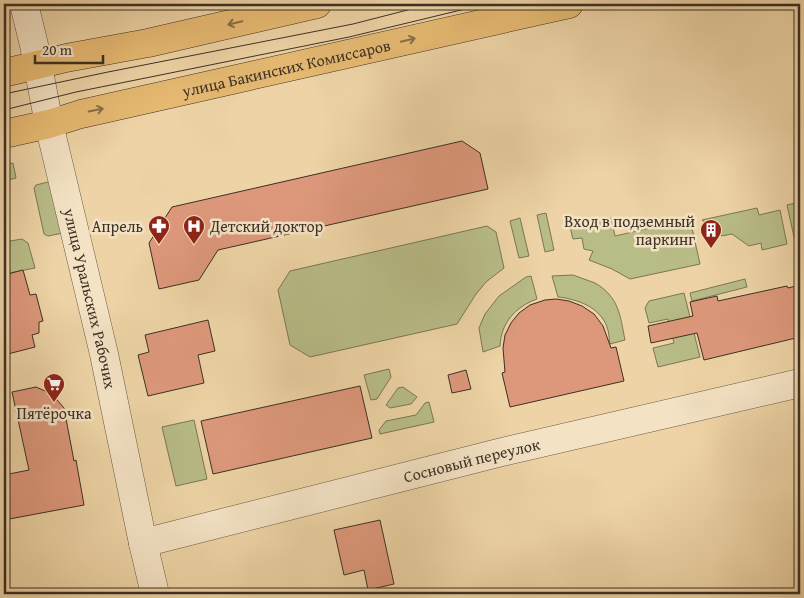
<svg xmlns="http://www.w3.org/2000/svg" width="804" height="598" viewBox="0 0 804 598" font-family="'Gentium Book Plus',serif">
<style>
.green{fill:#b8bc87;stroke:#7a7656}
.building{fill:#dd987b;stroke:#3d3025}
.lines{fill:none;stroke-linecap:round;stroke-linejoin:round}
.minor-casing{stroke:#695945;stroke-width:29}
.primary-casing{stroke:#3d3025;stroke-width:29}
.minor{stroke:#f3e2c4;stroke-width:28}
.primary{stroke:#e6ba72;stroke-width:28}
.tram{stroke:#3d3025;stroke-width:1}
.oneway{stroke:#896e48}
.labels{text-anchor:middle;stroke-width:5;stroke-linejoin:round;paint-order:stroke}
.street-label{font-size:16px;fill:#3d3025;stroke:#f3e2c4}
.poi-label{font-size:16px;fill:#3d3025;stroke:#f3e2c4;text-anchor:end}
</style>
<rect width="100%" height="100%" fill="#edd3a5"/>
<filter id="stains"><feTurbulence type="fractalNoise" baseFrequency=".004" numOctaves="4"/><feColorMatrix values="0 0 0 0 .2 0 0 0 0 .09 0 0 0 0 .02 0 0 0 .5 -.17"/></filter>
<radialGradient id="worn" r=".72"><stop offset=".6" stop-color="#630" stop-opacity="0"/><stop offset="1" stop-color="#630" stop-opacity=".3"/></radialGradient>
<!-- green -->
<g class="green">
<polygon points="13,163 16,178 4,181 4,165"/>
<polygon points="52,181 63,233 48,236 44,234 34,188 36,185"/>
<polygon points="800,202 800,245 796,246 787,205"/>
<polygon points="757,208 759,215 780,210 787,244 762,250 761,243 749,246 732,234 722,236 702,220"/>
<polygon points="546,213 554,250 545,252 537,215"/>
<polygon points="520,218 529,256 519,258 510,221"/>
<polygon points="611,218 615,236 690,219 700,264 630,279 612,269 589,260 593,251 584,249 582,238 573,239 570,227"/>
<polygon points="487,226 496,232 504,268 486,282 476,294 457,324 310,357 290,345 278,290 290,271"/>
<polygon points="22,239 28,243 35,268 4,274 4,242"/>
<path d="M 573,275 C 580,278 588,280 595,283 C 619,297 620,315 625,340 L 610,344 C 609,338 609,332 607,327 C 600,307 577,299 558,297 L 552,276 Z"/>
<path d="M 531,276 L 537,299 C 515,307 501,323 500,346 L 483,352 L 479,328 L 485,314 L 499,296 L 526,277 Z"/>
<polygon points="745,279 747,287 692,301 690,293"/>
<polygon points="684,293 700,357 658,367 653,348 674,343 668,319 649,323 645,308 649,301"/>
<polygon points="389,369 391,377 377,399 371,400 364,375"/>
<polygon points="403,387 417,397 411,404 390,408 386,405 398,388"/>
<polygon points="429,402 434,422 380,434 379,430 386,421 416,415 425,403"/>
<polygon points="194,420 207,479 176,486 162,427"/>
</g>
<!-- building -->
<g class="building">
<polygon points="462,141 480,153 488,189 218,250 199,280 159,289 149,243 172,207"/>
<polygon points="23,270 30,295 36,294 43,321 39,322 39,333 32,335 35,347 4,355 4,275"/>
<polygon points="800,285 800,337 704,360 697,333 651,343 648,326 693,316 690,302 717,296 718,301 787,286 788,288"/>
<polygon points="556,299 569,301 582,306 594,314 603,326 611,348 616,347 624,381 510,407 502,373 505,372 503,348 505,335 511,323 519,313 530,305 545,300"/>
<polygon points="208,320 215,351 198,355 204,383 148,396 138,355 149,352 145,335"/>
<polygon points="466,370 471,389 452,393 448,375"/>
<polygon points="360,386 372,438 213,474 201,421"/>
<polygon points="36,387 52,394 64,408 74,461 76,460 84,505 4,520 4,475 29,470 12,392"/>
<polygon points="380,520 394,584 368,590 364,570 344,575 334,530"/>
</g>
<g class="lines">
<!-- minor casing -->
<g class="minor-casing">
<g id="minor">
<path id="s1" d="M 24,4 L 34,45 L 49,124 L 104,354 L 143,543 L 155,594"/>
<path id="s2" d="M 143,543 L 498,453 L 800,383"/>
</g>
</g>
<!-- primary casing -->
<g class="primary-casing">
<g id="primary">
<polyline points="4,73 66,58 148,43 317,4"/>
<path id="s3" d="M 4,134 L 49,124 L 81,114 L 569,4"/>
</g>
</g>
<!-- minor -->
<use href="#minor" class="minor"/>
<!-- primary -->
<use href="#primary" class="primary"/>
<!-- tram -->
<g class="tram">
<polyline points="4,94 108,72 353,24 431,4"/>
<polyline points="4,110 76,92 349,37 486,4"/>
</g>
</g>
<!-- one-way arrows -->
<defs><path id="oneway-shaft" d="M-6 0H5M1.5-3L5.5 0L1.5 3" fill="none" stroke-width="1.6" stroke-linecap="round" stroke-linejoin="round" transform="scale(1.25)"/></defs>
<g class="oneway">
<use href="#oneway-shaft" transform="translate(235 23) rotate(167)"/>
<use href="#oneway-shaft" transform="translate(408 40) rotate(-13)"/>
<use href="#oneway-shaft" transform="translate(96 110) rotate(-12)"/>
</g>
<!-- icons -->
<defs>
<g id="pharmacy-pin" transform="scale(1.125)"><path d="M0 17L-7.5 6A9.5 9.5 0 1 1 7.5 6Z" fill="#8f2418" stroke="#f3e2c4"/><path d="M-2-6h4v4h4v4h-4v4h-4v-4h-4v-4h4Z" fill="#fff"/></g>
<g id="hospital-pin" transform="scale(1.125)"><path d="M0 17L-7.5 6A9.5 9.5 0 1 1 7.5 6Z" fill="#8f2418" stroke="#f3e2c4"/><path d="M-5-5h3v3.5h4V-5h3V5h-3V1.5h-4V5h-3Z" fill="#fff"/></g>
<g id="building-pin" transform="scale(1.125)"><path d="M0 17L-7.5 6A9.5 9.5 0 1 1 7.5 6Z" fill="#8f2418" stroke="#f3e2c4"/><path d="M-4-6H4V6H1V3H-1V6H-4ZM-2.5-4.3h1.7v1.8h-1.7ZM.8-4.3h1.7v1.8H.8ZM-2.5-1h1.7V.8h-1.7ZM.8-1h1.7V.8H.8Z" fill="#fff"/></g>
<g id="supermarket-pin" transform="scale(1.125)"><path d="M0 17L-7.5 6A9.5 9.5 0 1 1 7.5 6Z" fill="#8f2418" stroke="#f3e2c4"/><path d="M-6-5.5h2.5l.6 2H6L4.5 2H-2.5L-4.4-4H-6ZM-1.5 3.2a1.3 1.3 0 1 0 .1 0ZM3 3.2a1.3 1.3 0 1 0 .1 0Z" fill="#fff"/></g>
</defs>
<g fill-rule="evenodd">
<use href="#pharmacy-pin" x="159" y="226"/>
<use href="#hospital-pin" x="194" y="226"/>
<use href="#building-pin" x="711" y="230"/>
<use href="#supermarket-pin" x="54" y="384"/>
</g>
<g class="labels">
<!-- street labels -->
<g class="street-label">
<text dy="6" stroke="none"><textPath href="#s3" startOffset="290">улица Бакинских Комиссаров</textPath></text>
<text dy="6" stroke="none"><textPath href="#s1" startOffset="302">улица Уральских Рабочих</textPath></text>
<text dy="6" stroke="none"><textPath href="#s2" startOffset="339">Сосновый переулок</textPath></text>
</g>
<!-- poi labels -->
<g class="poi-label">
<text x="695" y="227">Вход в подземный<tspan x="695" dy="18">паркинг</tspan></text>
<text x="143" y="232">Апрель</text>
<text x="210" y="232" text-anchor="start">Детский доктор</text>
<text x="54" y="419" text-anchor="middle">Пятёрочка</text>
</g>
</g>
<!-- margin -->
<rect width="804" height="598" fill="none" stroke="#edd3a5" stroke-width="20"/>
<rect x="5" y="5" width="794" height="588" fill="none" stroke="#3d3025" stroke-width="2.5"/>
<rect x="10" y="10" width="784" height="578" fill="none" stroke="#3d3025"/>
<!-- scale -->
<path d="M35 55v8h68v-8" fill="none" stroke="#3d3025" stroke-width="2.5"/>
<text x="42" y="55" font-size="15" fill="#3d3025" stroke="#f3e2c4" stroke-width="4" paint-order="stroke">20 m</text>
<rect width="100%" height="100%" filter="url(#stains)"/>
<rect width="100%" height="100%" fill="url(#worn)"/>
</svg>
